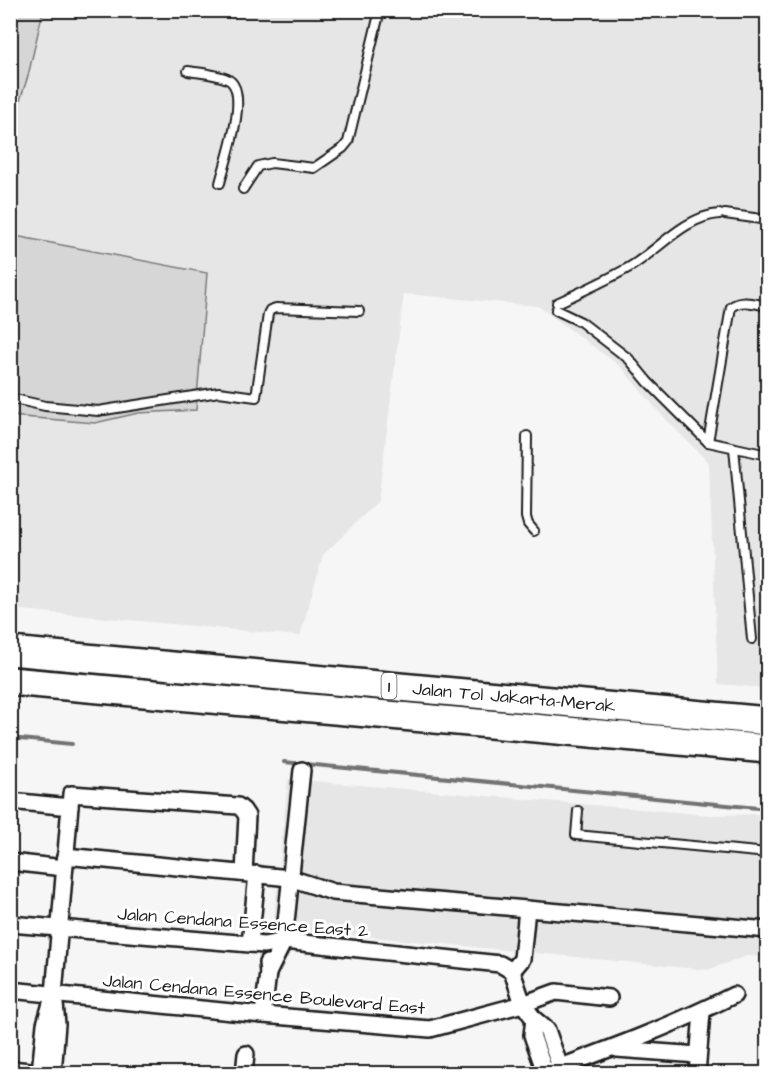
<svg xmlns="http://www.w3.org/2000/svg" width="778" height="1084" viewBox="0 0 778 1084" font-family="'Architects Daughter',sans-serif">
<style>
.built{fill:#e6e6e6}
.green{fill:#d6d6d6;stroke:#797979;stroke-width:1.5}
.lines{fill:none;stroke-linecap:round;stroke-linejoin:round}
.stream{stroke:#727272;stroke-width:4}
.lane-casing{stroke:#1c1c1c;stroke-width:12}
.street-casing{stroke:#1c1c1c;stroke-width:20}
.highway-casing{stroke:#1c1c1c;stroke-width:32}
.lane{stroke:#fff;stroke-width:8}
.street{stroke:#fff;stroke-width:15}
.highway{stroke:#fff;stroke-width:27}
.labels{text-anchor:middle;stroke-width:6;stroke-linejoin:round;paint-order:stroke}
.shield{fill:#fff;stroke:#606060;stroke-width:1.5}
.shield-label{font-size:16px;font-weight:bold;fill:#1c1c1c}
.street-label{font-size:18px;fill:#1c1c1c;stroke:#fff}
</style>
<rect width="100%" height="100%" fill="#f6f6f6"/>
<filter id="ink" filterUnits="userSpaceOnUse"><feTurbulence type="fractalNoise" baseFrequency=".0167" numOctaves="2"/><feDisplacementMap in="SourceGraphic" scale="12" xChannelSelector="R" yChannelSelector="G"/><feConvolveMatrix kernelMatrix="1 2 1 2 8 2 1 2 1" color-interpolation-filters="sRGB"/></filter>
<g filter="url(#ink)">
<!-- built -->
<g class="built">
<polygon points="43,11 767,11 767,688 718,684 709,463 657,410 621,367 538,306 404,294 378,501 323,555 300,636 11,609 10,416 95,423 138,413 196,410 207,273 11,235 11,128 28,76"/>
<polygon points="288,779 711,815 767,814 767,957 747,956 707,970 273,927"/>
</g>
<!-- green -->
<g class="green">
<polygon points="11,10 43,11 28,76 11,128"/>
<polygon points="10,235 207,273 196,410 138,413 95,423 11,416"/>
</g>
<g class="lines">
<!-- stream -->
<g class="stream">
<polyline points="10,738 72,744"/>
<polyline points="284,762 768,809"/>
</g>
<!-- lane casing -->
<g class="lane-casing">
<g id="lane">
<path d="M 188,71 C 200,73 218,74 229,80 C 250,93 225,163 220,183"/>
<polyline points="243,189 258,166 272,163 314,168 343,148 348,142 380,10"/>
<polyline points="725,214 768,220"/>
<path d="M 557,303 C 581,292 605,281 628,268 C 658,251 683,217 719,214"/>
<polyline points="556,310 581,322 629,359 648,382 708,442 768,455"/>
<polyline points="10,398 45,406 98,411 219,392 256,397 268,314 270,310 276,308 359,311"/>
<polyline points="527,436 526,517 528,524 534,531"/>
<path d="M 708,442 L 731,307 C 742,299 755,304 768,306"/>
<polyline points="734,448 752,639"/>
<polyline points="578,811 576,835 768,853"/>
</g>
</g>
<!-- street casing -->
<g class="street-casing">
<g id="street">
<polyline points="10,801 70,807"/>
<polyline points="65,856 290,878 333,892 768,930"/>
<polyline points="10,862 64,868"/>
<polyline points="10,924 250,944 264,945 284,941 500,964 512,971 523,1004 534,1019 547,1030 560,1067"/>
<polyline points="250,944 257,874"/>
<polyline points="512,971 522,959 527,909"/>
<polyline points="268,973 284,941 302,770"/>
<polyline points="10,990 263,1015 430,1029 523,1004 556,992 609,998"/>
<polyline points="263,1015 268,973 267,963"/>
<polyline points="534,1019 532,1035 545,1072"/>
<polyline points="617,1049 698,1055"/>
<polyline points="10,1069 50,1073"/>
<polyline points="40,1072 45,1024 52,1000"/>
<polyline points="53,1074 57,1024 54,994 71,794 238,806 243,810 247,816 244,873"/>
<polyline points="244,1074 246,1054"/>
<path d="M 542,1074 C 607,1050 672,1026 734,995"/>
<polyline points="697,1074 702,1012"/>
</g>
</g>
<!-- highway casing -->
<g class="highway-casing">
<g id="highway">
<polyline points="10,651 768,721"/>
<polyline points="10,681 768,749"/>
</g>
</g>
<!-- lane -->
<use href="#lane" class="lane"/>
<!-- street -->
<use href="#street" class="street"/>
<!-- highway -->
<use href="#highway" class="highway"/>
</g>
</g>
<g class="labels">
<!-- shield labels -->
<rect class="shield" x="381.5" y="673" width="15" height="26" rx="4.5"/>
<g class="shield-label">
<text x="389" y="692">1</text>
</g>
<!-- street labels -->
<g class="street-label">
<text transform="translate(514 697) rotate(5)" y="6">Jalan Tol Jakarta–Merak</text>
<text transform="translate(243 922) rotate(4)" y="6">Jalan Cendana Essence East 2</text>
<text transform="translate(264 994) rotate(5)" y="6">Jalan Cendana Essence Boulevard East</text>
</g>
</g>
<!-- margin -->
<rect width="778" height="1084" fill="none" stroke="#fff" stroke-width="36"/>
<rect x="18" y="18" width="742" height="1048" fill="none" stroke="#1c1c1c" stroke-width="2" filter="url(#ink)"/>
</svg>
